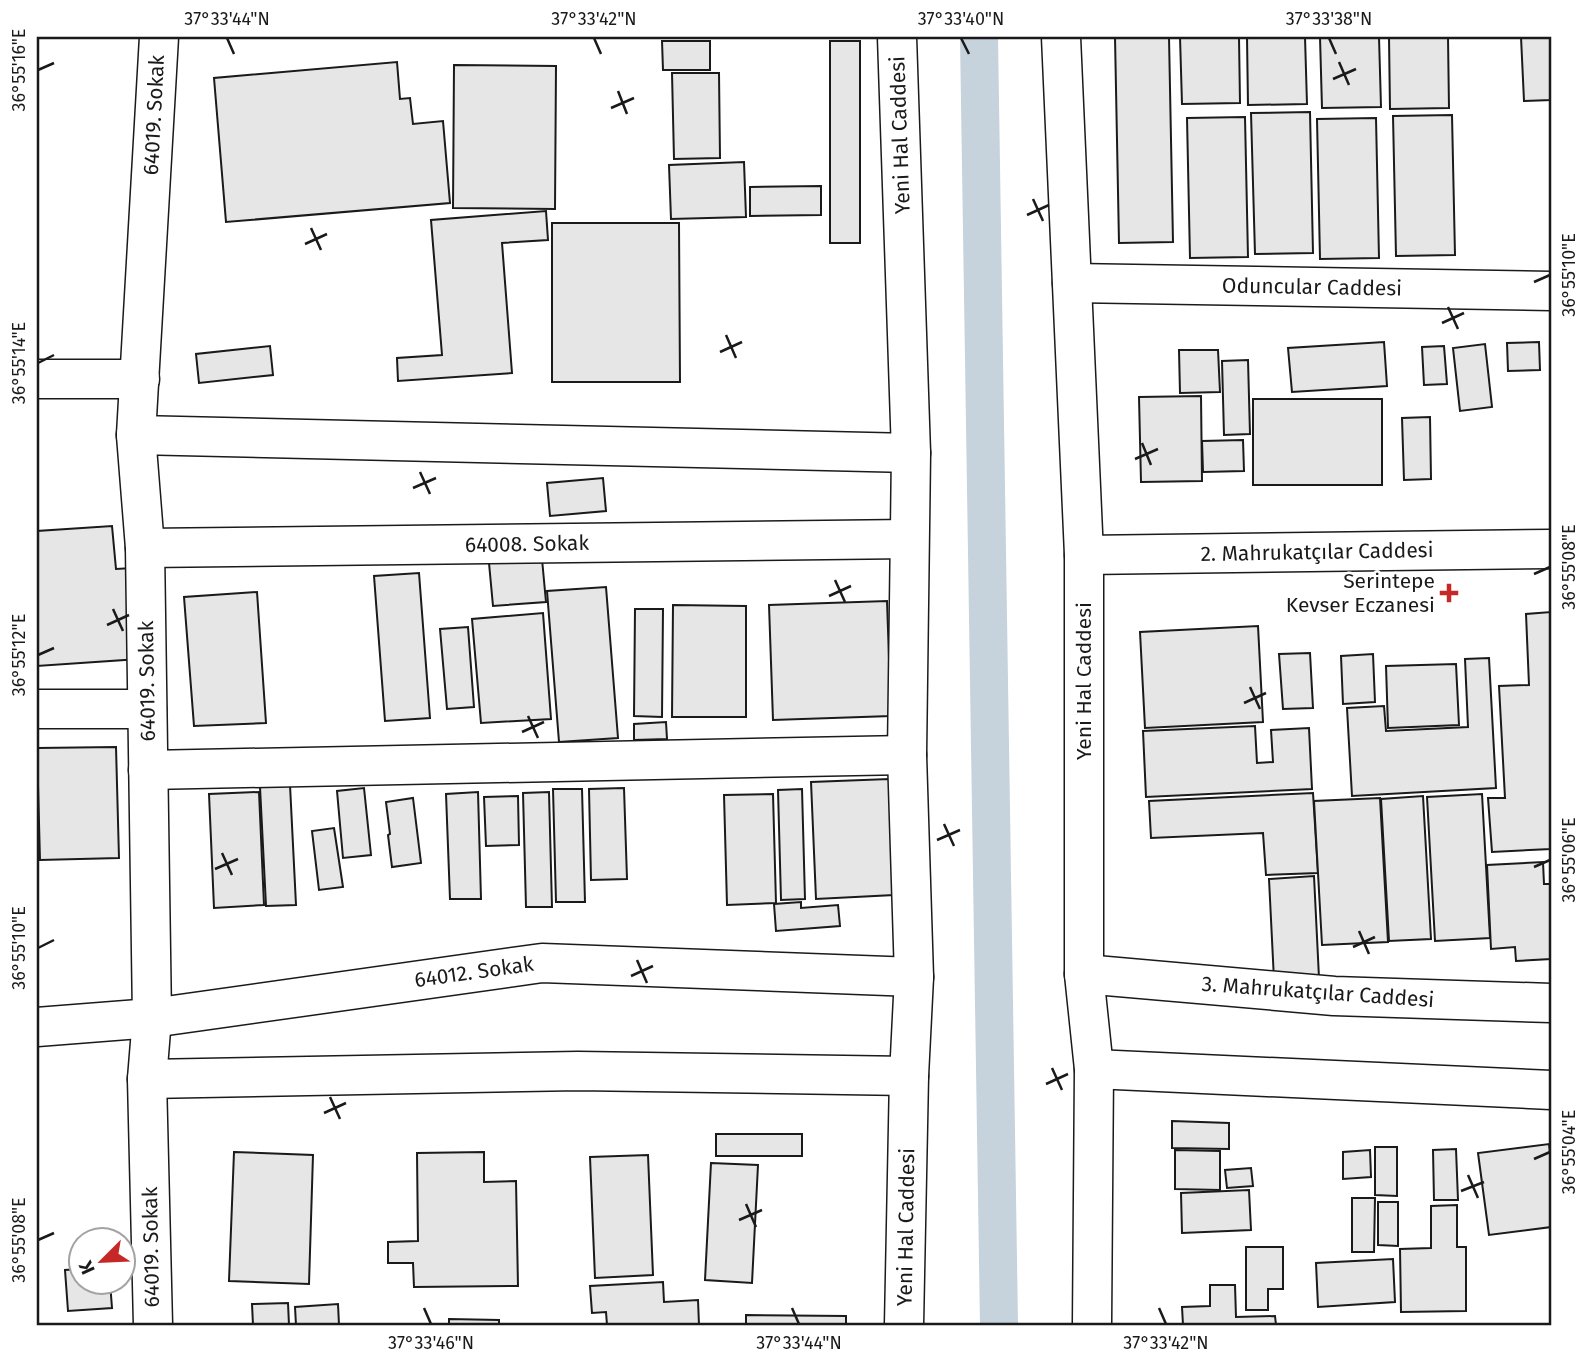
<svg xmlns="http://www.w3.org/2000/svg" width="1588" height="1362" viewBox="0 0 1588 1362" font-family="'Fira Sans',sans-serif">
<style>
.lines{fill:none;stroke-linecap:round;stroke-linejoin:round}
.canal{stroke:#c6d2dc;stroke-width:38}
.building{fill:#e6e6e6;stroke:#1a1a1a;stroke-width:2}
.minor-casing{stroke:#1a1a1a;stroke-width:41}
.minor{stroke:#fff;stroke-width:38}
.ticks{fill:none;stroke:#1a1a1a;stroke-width:2.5}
.poi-dot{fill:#c62828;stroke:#fff;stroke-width:2.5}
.labels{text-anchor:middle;stroke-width:5;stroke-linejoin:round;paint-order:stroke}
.street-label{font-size:21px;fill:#1a1a1a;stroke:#fff}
.poi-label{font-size:21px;fill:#1a1a1a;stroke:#fff;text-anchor:end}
.neatline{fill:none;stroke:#1a1a1a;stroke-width:2.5}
.ticks-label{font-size:18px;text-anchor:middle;fill:#1a1a1a}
</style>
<rect width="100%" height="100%" fill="#fff"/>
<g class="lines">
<!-- canal -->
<polyline class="canal" points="979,37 999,1325"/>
</g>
<!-- building -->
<g class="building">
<polygon points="1115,37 1169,37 1173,242 1119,243"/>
<polygon points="1180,37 1239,37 1240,103 1182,104"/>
<polygon points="1247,37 1305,37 1307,104 1248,105"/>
<polygon points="1320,37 1379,37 1381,107 1322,108"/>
<polygon points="1389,37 1448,37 1449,108 1390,109"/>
<polygon points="1521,37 1551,37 1551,100 1524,101"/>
<polygon points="662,41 710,41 710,70 663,70"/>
<rect x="830" y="41" width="30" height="202"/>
<polygon points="397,62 400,99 410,98 413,124 443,121 450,203 226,222 214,78"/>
<polygon points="454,65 556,66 555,209 453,208"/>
<polygon points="672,73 719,73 720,158 674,159"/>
<polygon points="1310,112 1313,253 1255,254 1251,113"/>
<polygon points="1452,115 1455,255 1396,256 1393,116"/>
<polygon points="1245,117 1248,257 1190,258 1187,118"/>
<polygon points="1376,118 1379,258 1320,259 1317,119"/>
<polygon points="744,162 746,217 671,219 669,165"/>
<polygon points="821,186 821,215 750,216 750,187"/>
<polygon points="546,211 548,240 502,243 512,373 398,381 397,358 442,355 431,220"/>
<polygon points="552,223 679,223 680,382 552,382"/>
<polygon points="1384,342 1387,386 1292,392 1288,348"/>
<polygon points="1539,342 1540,370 1508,371 1507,343"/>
<polygon points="1485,344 1492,407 1460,411 1453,348"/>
<polygon points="270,346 273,375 199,383 196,354"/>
<polygon points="1444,346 1447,384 1424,385 1422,347"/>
<polygon points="1179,350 1218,350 1220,392 1180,393"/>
<polygon points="1248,360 1250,434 1224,435 1222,361"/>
<polygon points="1201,396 1202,481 1141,482 1139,397"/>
<rect x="1253" y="399" width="129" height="86"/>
<polygon points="1430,417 1431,479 1404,480 1402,418"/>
<polygon points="1243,440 1244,471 1203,472 1202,441"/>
<polygon points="603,478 606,511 550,516 547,483"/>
<polygon points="112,526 116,569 132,568 139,659 37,666 37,531"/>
<polygon points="542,559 546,602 493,606 489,563"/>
<polygon points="419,573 430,718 385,721 374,576"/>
<polygon points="606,587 618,738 559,742 547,591"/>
<polygon points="257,592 266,723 194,726 184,597"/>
<polygon points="887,601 891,716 773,720 769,605"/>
<polygon points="673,605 746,606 746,717 672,717"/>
<polygon points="635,609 663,609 662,717 634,716"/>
<polygon points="1551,612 1551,849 1492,852 1488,798 1505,798 1499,686 1529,685 1526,614"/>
<polygon points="543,613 551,719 481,723 472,619"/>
<polygon points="1258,626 1263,722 1145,728 1140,632"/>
<polygon points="468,627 474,707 447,709 440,629"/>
<polygon points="1310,653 1313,708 1283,709 1279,654"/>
<polygon points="1373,654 1375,702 1343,704 1341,656"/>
<polygon points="1489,658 1496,788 1352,796 1347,708 1384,706 1386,731 1468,727 1465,659"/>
<polygon points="1456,664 1459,725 1388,728 1386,666"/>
<polygon points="666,722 667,739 634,740 634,724"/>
<polygon points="1255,726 1257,763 1273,762 1271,730 1309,728 1312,789 1146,797 1143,731"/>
<polygon points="116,747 119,858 40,860 37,748"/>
<polygon points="889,779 894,895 816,899 811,782"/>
<polygon points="290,785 296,905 266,906 260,787"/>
<polygon points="364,788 371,855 343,858 337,791"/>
<polygon points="624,788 627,879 591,880 589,789"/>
<polygon points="553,789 582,789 585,902 556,902"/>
<polygon points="802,789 805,899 781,900 778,790"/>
<polygon points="259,792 264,905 214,908 209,794"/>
<polygon points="478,792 481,899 450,899 446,794"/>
<polygon points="549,792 552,907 526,907 523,793"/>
<polygon points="1313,793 1318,873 1266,875 1263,833 1151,838 1149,801"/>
<polygon points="773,794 776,903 727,905 724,795"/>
<polygon points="1482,794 1490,938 1435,941 1427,797"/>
<polygon points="518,796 519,845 486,846 484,797"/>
<polygon points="1423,796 1431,939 1389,941 1381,799"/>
<polygon points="413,798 421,863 392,867 388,835 390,834 386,802"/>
<polygon points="1380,798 1388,942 1322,945 1314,801"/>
<polygon points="334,828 343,887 319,890 312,831"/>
<polygon points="1543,862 1544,884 1551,884 1551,959 1516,961 1515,947 1491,949 1487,865"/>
<polygon points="1314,876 1319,978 1274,980 1269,879"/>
<polygon points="801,902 801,908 838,905 840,926 776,931 774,904"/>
<polygon points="1172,1121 1229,1123 1229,1149 1172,1148"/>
<rect x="716" y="1134" width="86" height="22"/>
<polygon points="1549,1144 1551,1162 1551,1227 1489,1235 1478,1153"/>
<polygon points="1375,1147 1397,1147 1397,1196 1375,1195"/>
<polygon points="1456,1149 1458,1200 1434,1200 1433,1150"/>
<polygon points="1175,1150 1220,1151 1220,1190 1175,1189"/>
<polygon points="1370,1150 1371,1177 1343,1179 1343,1152"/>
<polygon points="234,1152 313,1155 309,1284 229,1281"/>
<polygon points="484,1152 484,1182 516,1181 518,1286 414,1287 413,1263 388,1263 388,1242 418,1241 417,1153"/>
<polygon points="648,1155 653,1275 595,1278 590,1157"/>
<polygon points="711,1163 758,1165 752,1283 705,1280"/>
<polygon points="1251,1168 1253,1186 1227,1188 1225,1170"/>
<polygon points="1249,1190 1251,1230 1182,1233 1181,1193"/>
<polygon points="1352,1198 1375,1198 1374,1252 1352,1252"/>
<polygon points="1378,1202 1398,1202 1398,1246 1378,1245"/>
<polygon points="1457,1205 1457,1247 1466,1247 1466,1311 1401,1312 1400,1249 1431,1248 1431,1206"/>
<polygon points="1246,1247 1283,1247 1283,1289 1268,1289 1268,1310 1246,1310"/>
<polygon points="1393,1259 1395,1302 1318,1307 1316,1263"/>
<polygon points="80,1269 80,1282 110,1282 112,1308 68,1311 65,1270"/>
<polygon points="663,1282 664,1302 698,1300 699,1325 607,1325 606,1312 592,1313 590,1286"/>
<polygon points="1210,1285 1235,1285 1236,1317 1275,1316 1276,1325 1183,1325 1182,1307 1210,1306"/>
<polygon points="288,1303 289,1325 253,1325 252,1304"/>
<polygon points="338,1304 339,1325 296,1325 295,1307"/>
<polygon points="746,1315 846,1316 846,1325 746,1325"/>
<polygon points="449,1319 499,1320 499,1325 449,1325"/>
</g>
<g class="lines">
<!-- minor casing -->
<g class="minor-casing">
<g id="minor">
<polyline points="897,37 911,453 907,755 914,977 909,1076 904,1325"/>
<polyline points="1061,37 1084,555 1084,974 1094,1069 1092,1325"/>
<polyline points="1072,283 1551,291"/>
<polyline points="37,379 140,379"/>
<polyline points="136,435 911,453"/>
<polyline points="145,548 909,539"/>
<polyline points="1084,555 1551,549"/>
<polyline points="37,709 147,709"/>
<polyline points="148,770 907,755"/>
<polyline points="1084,974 1334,996 1551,1003"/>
<polyline points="37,1027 152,1018 542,963 914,977"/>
<polyline points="1094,1069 1551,1090"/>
<polyline points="147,1079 578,1071 909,1076"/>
<polyline points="153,1325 147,1079 152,1018 145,548 136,435 159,37"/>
</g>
</g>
<!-- minor -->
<use href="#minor" class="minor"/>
</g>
<!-- ticks -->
<path class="ticks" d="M 227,38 L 234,54M 594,38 L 601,54M 961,38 L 969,54M 1329,38 L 1336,54M 1339,62 L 1349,85M 38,70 L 54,63M 1333,79 L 1356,69M 618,91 L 627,114M 611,108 L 634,98M 1033,199 L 1043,221M 1027,215 L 1049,205M 311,228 L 321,250M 305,244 L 327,234M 1534,282 L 1550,275M 1448,307 L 1458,329M 1442,323 L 1464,313M 726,335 L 736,358M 720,352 L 742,342M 38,363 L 54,355M 1142,443 L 1151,465M 1135,459 L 1158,449M 420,472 L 430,494M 413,488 L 436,478M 1534,574 L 1550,567M 835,580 L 845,602M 829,596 L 851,586M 113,609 L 123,631M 107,625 L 129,615M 38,655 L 54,648M 1250,687 L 1260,709M 1244,703 L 1266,693M 528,716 L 538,738M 522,732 L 544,722M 944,824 L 954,846M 937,840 L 960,830M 222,853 L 232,875M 1534,867 L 1550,860M 215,869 L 238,859M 1359,931 L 1369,954M 1353,947 L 1375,937M 38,948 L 54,940M 637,960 L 647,983M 631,976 L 653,966M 1052,1068 L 1062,1090M 1046,1084 L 1068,1074M 330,1097 L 340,1119M 324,1113 L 346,1103M 1534,1159 L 1550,1152M 1468,1175 L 1478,1198M 1461,1191 L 1484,1182M 746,1204 L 756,1227M 739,1220 L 762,1210M 38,1240 L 54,1233M 424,1308 L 431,1324M 792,1308 L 799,1324M 1159,1308 L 1166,1324"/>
<!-- markers -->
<path class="poi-dot" d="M1445.5 582.5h7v7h7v7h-7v7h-7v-7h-7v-7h7z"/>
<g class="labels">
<!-- street labels -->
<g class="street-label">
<text transform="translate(154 115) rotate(-87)" y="7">64019. Sokak</text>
<text transform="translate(900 135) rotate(-92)" y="7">Yeni Hal Caddesi</text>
<text transform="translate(1312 287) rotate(1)" y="7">Oduncular Caddesi</text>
<text transform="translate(527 544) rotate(-1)" y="7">64008. Sokak</text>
<text transform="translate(1317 552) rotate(-1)" y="7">2. Mahrukatçılar Caddesi</text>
<text transform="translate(147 681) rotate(-91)" y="7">64019. Sokak</text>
<text transform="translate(1084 681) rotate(-90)" y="7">Yeni Hal Caddesi</text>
<text transform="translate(474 972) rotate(-8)" y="7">64012. Sokak</text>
<text transform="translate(1318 992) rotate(4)" y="7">3. Mahrukatçılar Caddesi</text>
<text transform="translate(906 1227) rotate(-89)" y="7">Yeni Hal Caddesi</text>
<text transform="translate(151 1247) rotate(-91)" y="7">64019. Sokak</text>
</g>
<!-- poi labels -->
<g class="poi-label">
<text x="1435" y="588">Serintepe<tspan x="1435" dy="24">Kevser Eczanesi</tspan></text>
</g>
</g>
<!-- border -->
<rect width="1588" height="1362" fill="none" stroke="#ffffff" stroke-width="77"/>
<!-- north arrow -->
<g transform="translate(102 1261) rotate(246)"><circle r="33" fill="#ffffff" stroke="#a3a3a3" stroke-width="2"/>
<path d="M0-5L12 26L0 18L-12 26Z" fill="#c62828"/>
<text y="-10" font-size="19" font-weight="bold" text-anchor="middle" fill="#1a1a1a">K</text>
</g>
<rect x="38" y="38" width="1512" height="1286" class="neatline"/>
<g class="ticks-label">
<text x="227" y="25">37°33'44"N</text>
<text x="594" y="25">37°33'42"N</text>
<text x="961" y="25">37°33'40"N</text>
<text x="1329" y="25">37°33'38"N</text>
<text transform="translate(19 70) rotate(-90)" y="6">36°55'16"E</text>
<text transform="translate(1569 275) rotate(-90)" y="6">36°55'10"E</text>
<text transform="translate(19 363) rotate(-90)" y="6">36°55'14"E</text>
<text transform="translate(1569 567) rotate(-90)" y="6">36°55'08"E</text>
<text transform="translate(19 655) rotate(-90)" y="6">36°55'12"E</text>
<text transform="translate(1569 860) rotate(-90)" y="6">36°55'06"E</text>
<text transform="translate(19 948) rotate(-90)" y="6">36°55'10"E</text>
<text transform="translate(1569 1152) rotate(-90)" y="6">36°55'04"E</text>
<text transform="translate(19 1240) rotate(-90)" y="6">36°55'08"E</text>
<text x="431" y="1349">37°33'46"N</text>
<text x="799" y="1349">37°33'44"N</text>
<text x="1166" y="1349">37°33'42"N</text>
</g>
</svg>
